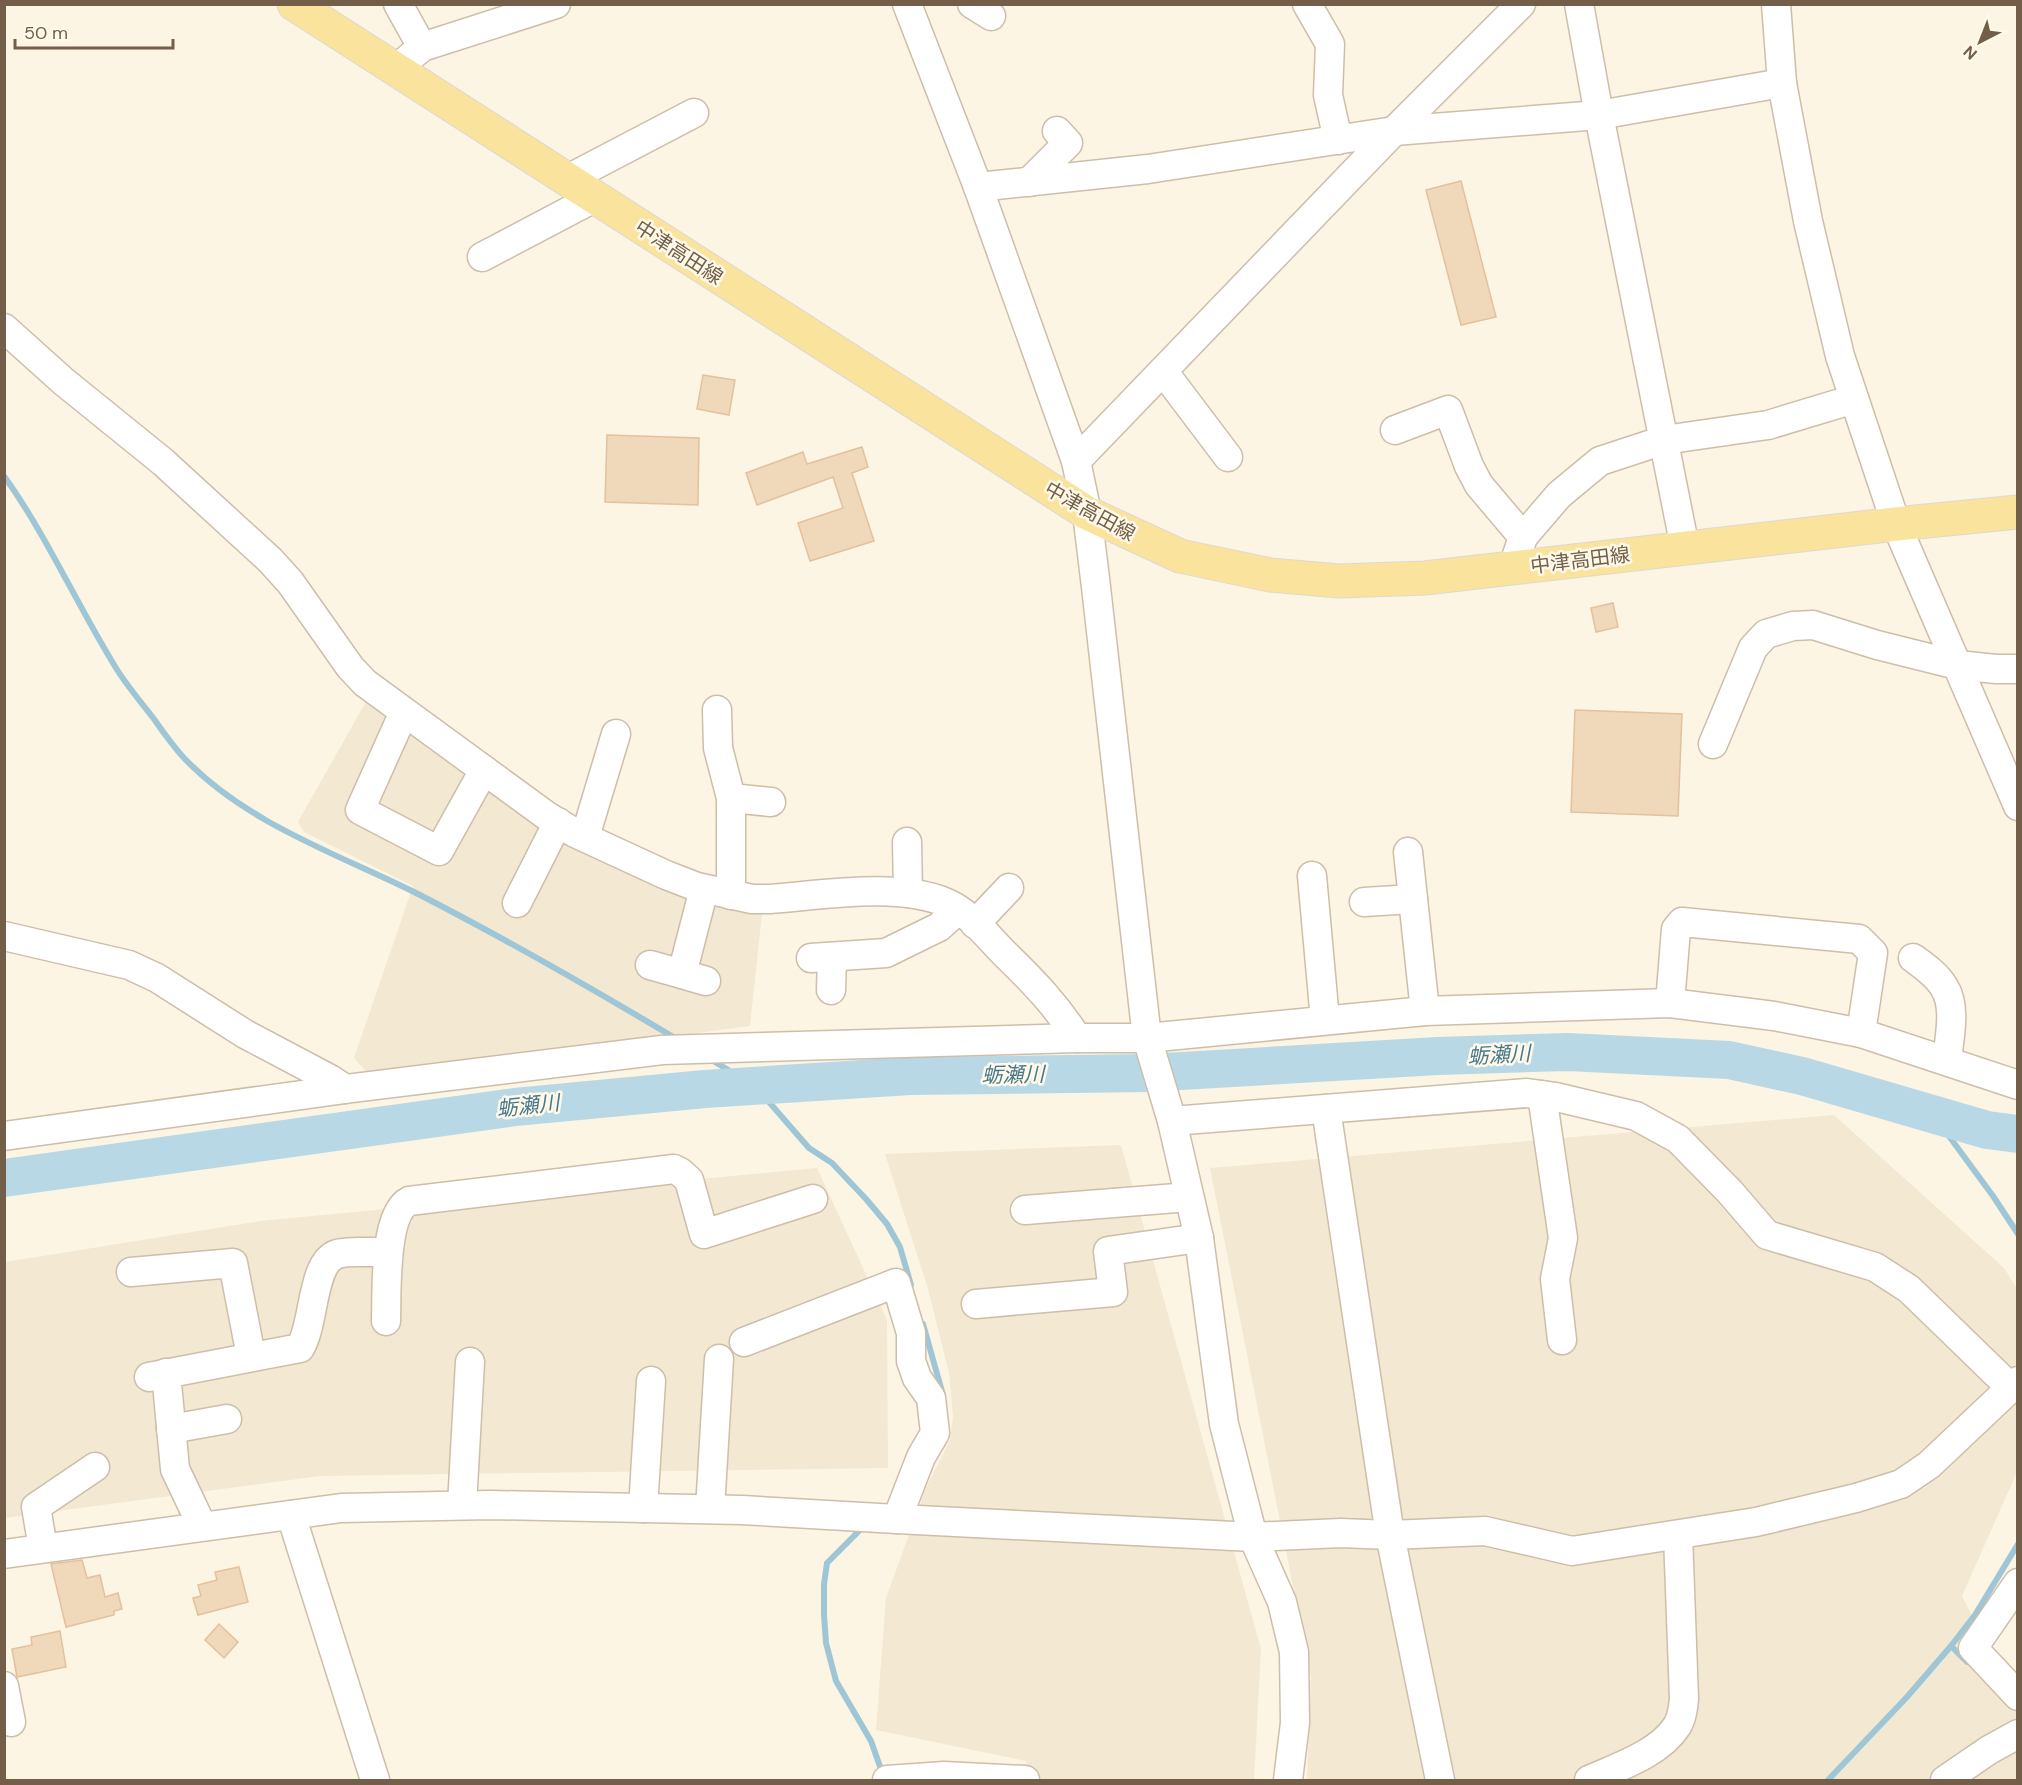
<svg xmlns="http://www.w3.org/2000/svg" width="2022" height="1785" viewBox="0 0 2022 1785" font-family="'DM Sans','Noto Sans JP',sans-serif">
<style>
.residential{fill:#f3e8d2}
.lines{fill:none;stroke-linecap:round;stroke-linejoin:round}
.stream{stroke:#9fc6d6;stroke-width:6}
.river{stroke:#b8d8e5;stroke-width:38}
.building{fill:#f0d8bb;stroke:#e3c19c;stroke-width:1.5}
.minor-casing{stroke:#cdbeaa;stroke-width:31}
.major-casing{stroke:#ddd8d4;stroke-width:35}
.minor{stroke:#fff;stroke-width:28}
.major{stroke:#f9e39d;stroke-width:33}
.labels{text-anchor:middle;stroke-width:5;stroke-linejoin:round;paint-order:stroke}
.street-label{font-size:20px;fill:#735e4a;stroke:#fff9e9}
.water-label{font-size:21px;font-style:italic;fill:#47788d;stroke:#fff9e9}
</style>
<rect width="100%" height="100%" fill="#fcf5e3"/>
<!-- residential -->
<g class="residential">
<polygon points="368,698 687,895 719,906 762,914 750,1026 370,1076 354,1058 413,886 304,832 298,822"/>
<polygon points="1834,1115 2004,1268 2017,1289 2017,1472 1962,1596 2017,1705 2017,1780 1307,1780 1311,1677 1210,1168"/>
<polygon points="1121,1145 1261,1649 1254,1780 1030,1780 1026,1761 876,1730 886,1598 926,1488 950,1440 953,1416 949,1373 928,1289 885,1154"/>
<polygon points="817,1168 887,1320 888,1468 320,1476 5,1518 5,1262 260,1221"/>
</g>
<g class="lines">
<!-- stream -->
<g class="stream">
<path d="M 4,476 C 47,536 77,605 116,668 C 127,686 141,702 154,719 C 163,732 173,746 184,758 C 247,824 338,854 418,894 C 506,939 591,988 675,1038"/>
<polyline points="710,1059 755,1086 809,1148 832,1163 866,1199 887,1224 900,1247 911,1285"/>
<polyline points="1932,1113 1993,1196 2018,1234"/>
<polyline points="923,1324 943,1395"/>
<polyline points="864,1526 827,1563 824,1584 824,1615 826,1643 836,1681 871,1741 883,1775"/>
<polyline points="1951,1646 1967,1662"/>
<polyline points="1828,1780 1907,1697 1951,1646 1975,1615 2018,1544"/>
</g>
<!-- river -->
<polyline class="river" points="4,1178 515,1107 705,1089 910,1076 1147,1073 1438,1056 1568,1052 1729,1060 1802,1076 1987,1130 2018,1134"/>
</g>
<!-- building -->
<g class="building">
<polygon points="1461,181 1496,317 1461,325 1426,190"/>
<polygon points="703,375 735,380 729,415 697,409"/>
<polygon points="607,435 699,438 698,505 605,502"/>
<polygon points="862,447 868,467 852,473 874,541 810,561 798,523 843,508 833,477 757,505 746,473 803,452 807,464"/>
<polygon points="1613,603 1618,627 1596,632 1591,608"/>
<polygon points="1575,710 1682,714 1678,816 1571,812"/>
<polygon points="82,1560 87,1578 100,1575 105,1597 118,1593 122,1609 114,1611 114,1615 66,1627 51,1564"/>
<polygon points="239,1567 248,1602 198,1615 193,1598 201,1596 198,1585 217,1580 215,1572"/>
<polygon points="219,1624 238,1642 224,1658 205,1640"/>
<polygon points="60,1631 66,1667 17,1677 12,1649 32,1645 31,1637"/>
</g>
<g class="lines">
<!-- minor casing -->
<g class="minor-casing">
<g id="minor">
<polyline points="398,4 422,47"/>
<polyline points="907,4 978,187 1076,461 1087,513 1096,587 1147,1038 1172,1121 1199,1238 1224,1424 1253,1537 1282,1602 1294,1652 1295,1723 1288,1780"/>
<polyline points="972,4 991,16"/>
<polyline points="1307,4 1330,44 1328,95 1338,140"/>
<polyline points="1579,4 1599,115 1685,548"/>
<polyline points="1776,4 1782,83 1808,221 1840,356 1896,524 2018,806"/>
<polyline points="395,70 422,47 556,4"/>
<polyline points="566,180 694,113"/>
<polyline points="1029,182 1068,143 1057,131"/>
<polyline points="978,187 1148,169 1394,131 1599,115 1782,83"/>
<polyline points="482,257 594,198"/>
<path d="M 4,328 L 63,381 L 163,462 L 270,560 L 290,582 L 350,667 L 365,683 L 547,816 L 575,833 L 666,875 L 697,887 L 752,899 L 770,899 C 823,895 898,882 947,903 C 970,913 988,937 1005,954 C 1032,980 1057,1006 1077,1038"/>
<polyline points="1163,371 1228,457"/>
<polyline points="1395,430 1448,410 1469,466 1479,485 1523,537 1517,555"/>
<polyline points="1076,461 1394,131 1521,4"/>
<polyline points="1523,537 1559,495 1600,461 1664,440 1768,425 1854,399"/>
<polyline points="717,710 718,748 731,798"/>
<polyline points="404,712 360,810 439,851 484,770"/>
<polyline points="1713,744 1753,648 1766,634 1793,626 1813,625 1877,645 1957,665 1996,669 2018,669"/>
<polyline points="585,837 616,734"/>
<polyline points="907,842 908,893"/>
<polyline points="1408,852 1425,1011"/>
<polyline points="1312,876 1325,1020"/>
<polyline points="704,889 682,974 706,981"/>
<polyline points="731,895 731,798 771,802"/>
<polyline points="1364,902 1413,899"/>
<polyline points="517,903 558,822"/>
<polyline points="975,924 1009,888"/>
<polyline points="4,936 129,965 157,978 245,1034 330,1079 345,1089"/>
<polyline points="811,958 886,953 939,927 958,910"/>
<path d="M 1913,958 C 1924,966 1937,975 1944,987 C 1957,1007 1949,1038 1947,1061"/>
<polyline points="650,965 682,974"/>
<polyline points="831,990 832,957"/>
<polyline points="1670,1003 1676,929 1682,922 1859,939 1873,953 1861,1033"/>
<polyline points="1542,1095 1563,1238 1555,1279 1562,1340"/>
<polyline points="1326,1109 1390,1535 1440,1780"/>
<polyline points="1172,1121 1527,1093 1556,1097 1636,1116 1678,1139 1730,1192 1767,1235 1875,1267 1909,1289 2011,1388"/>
<polyline points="4,1136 345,1089 662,1050 1077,1038 1147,1038 1425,1011 1670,1003 1774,1016 1861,1033 2018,1085"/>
<polyline points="1025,1210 1189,1197"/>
<polyline points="131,1272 233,1263 251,1356"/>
<polyline points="976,1304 1113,1292 1108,1251 1199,1238"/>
<path d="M 386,1321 C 387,1294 383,1215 409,1201 L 674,1169 L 680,1172 L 689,1180 L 704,1234 L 813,1199"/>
<polyline points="744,1342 896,1283 911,1333 911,1361 917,1378 931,1398 935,1433 921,1457 897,1519"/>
<polyline points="166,1373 175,1469 202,1526"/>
<path d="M 149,1377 L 300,1348 C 315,1324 311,1263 337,1254 C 349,1250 374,1253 388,1252"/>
<polyline points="171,1429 227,1419"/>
<polyline points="462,1505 470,1362"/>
<polyline points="643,1508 651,1381"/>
<polyline points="710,1509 719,1359"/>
<polyline points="291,1515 375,1780"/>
<polyline points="43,1548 36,1507 95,1467"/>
<polyline points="4,1554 341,1508 490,1505 742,1510 897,1519 1253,1537 1341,1533 1390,1535 1485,1531 1572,1551 1756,1522 1856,1498 1901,1484 1929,1465 2018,1381"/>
<polyline points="2018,1583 1973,1648 2018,1696"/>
<polyline points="4,1686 11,1722"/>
<polyline points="887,1780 944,1776 1025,1780"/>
<path d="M 1589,1780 C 1618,1767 1659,1754 1677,1726 C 1682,1718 1683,1708 1684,1699 L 1678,1535"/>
<polyline points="1945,1780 1989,1750 2018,1734"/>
</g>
</g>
<!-- major casing -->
<g class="major-casing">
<polyline id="major" points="294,4 1087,513 1180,556 1270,575 1339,581 1425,578 1896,524 2018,512"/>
</g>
<!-- minor -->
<use href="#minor" class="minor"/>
<!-- major -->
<use href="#major" class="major"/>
</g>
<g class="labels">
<!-- street labels -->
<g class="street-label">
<text transform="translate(679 252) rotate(33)" y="7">中津高田線</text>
<text transform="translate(1090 511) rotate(29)" y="7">中津高田線</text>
<text transform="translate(1580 560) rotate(-7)" y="7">中津高田線</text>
</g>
<!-- water labels -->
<g class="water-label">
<text transform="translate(1499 1055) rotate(-3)" y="7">蛎瀬川</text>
<text transform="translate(1013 1075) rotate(-1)" y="7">蛎瀬川</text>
<text transform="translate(528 1106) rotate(-6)" y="7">蛎瀬川</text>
</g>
</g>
<!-- border -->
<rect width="2022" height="1785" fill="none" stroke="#735e4a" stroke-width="12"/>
<!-- north arrow -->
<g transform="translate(1980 42) rotate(222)" stroke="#fff9e9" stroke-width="4.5" paint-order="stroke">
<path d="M0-4.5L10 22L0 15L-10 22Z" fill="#735e4a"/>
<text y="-9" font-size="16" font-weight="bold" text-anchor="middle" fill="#735e4a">N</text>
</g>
<!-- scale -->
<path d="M15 39v9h158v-9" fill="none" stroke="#735e4a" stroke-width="3"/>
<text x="24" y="39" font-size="18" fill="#735e4a" stroke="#fff9e9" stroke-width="4.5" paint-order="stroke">50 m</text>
</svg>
